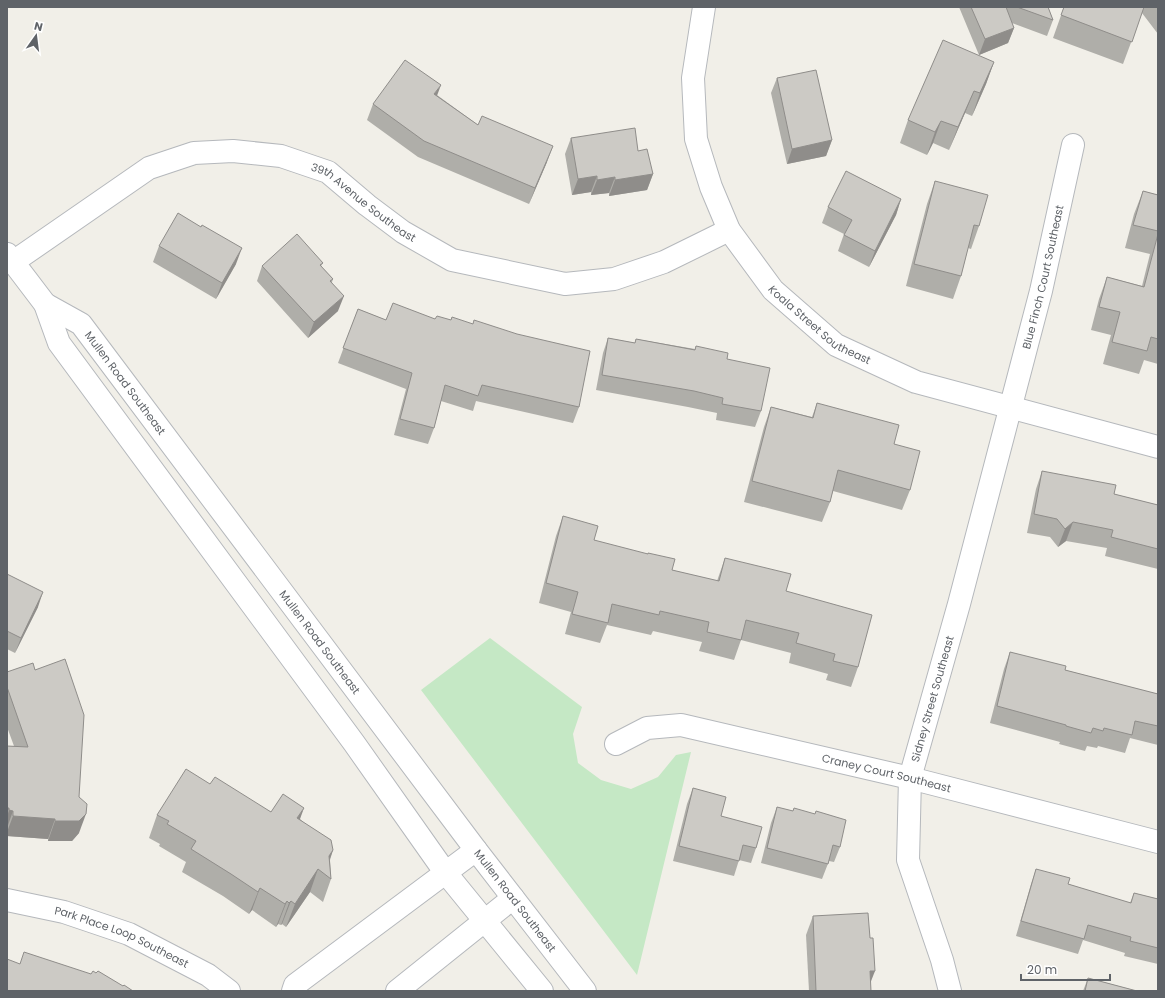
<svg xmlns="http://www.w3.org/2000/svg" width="1165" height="998" viewBox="0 0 1165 998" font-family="Poppins,sans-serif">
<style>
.park{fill:#c5e8c5}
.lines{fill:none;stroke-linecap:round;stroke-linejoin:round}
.minor-casing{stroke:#b5b8bc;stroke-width:24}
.minor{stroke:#fff;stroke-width:22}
.wall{fill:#afaea9}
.shaded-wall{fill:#8f8d8a}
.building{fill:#cccac5;stroke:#8f8d8a}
.labels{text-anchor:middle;stroke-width:3.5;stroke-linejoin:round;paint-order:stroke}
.street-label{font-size:11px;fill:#5f6368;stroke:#fff}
</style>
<rect width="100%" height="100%" fill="#f1efe8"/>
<!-- park -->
<polygon class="park" points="490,638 582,707 573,734 578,763 601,780 631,789 658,777 676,755 691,752 637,975 421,690"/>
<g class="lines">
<!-- minor casing -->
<g class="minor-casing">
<g id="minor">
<path id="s1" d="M 704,7 L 693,78 L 696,139 L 711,187 L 729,230 L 773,290 L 836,345 L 916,382 L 1158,447"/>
<polyline points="7,254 45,304 59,343 354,743 445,872 542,991"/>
<path id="s2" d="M 13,262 L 149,168 L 194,153 L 233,151 L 281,156 L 328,172 L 367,205 L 403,232 L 452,260 L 565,284 L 614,279 L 664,262 L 729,230"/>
<path id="s3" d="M 45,304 L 81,324 L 476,850 L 585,991"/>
<path id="s4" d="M 616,744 L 647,728 L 681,725 L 910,778 L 1158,842"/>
<path id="s5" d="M 7,900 L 64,912 L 129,934 L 208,975 L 229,991"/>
<polyline points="293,991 295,985 476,850"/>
<polyline points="397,991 513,898"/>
<path id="s6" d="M 950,991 L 942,960 L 908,860 L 910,778 L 959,604 L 1041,291 L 1073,145"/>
</g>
</g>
<!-- minor -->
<use href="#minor" class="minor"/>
</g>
<!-- wall -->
<g class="wall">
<polygon points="959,7 1048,7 1053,20 1047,36 1012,23 1014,28 1008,43 979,55"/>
<polygon points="1064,7 1158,7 1158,34 1142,13 1123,64 1053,38"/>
<polygon points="994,62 986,84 972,116 965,113 949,150 933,143 927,155 900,143 908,120"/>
<polygon points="777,78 832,140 826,156 787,164 771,93"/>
<polygon points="437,95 478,125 547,162 529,204 418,157 367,120 373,104"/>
<polygon points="571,138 638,151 653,174 647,190 609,196 609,193 591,195 591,192 572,195 565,154"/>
<polygon points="935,181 979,226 971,249 968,248 961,276 953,299 906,286 927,204"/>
<polygon points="1143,191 1158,195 1158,194 1158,364 1144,360 1139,374 1103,364 1111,335 1091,330 1099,299 1107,277 1142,286 1150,254 1125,248 1134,214"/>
<polygon points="901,199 896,215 869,267 838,251 844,234 822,223 828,207"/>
<polygon points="159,246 236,264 216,299 153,262"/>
<polygon points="323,263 321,266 333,279 332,282 338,311 308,338 257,281 262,266"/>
<polygon points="358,309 386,320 435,319 451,320 452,317 579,407 573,423 476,401 473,411 441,401 434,428 428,444 394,435 406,389 338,363"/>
<polygon points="608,338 635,343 636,339 695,349 696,346 727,359 761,411 755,427 716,420 717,413 688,407 596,390 603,353"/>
<polygon points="817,403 894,444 910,490 902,510 833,491 830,502 822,522 744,502 764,427 771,407 812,417"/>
<polygon points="1042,471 1114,494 1157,505 1158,503 1158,569 1105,556 1107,548 1066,541 1058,547 1050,537 1027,533 1036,489"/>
<polygon points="563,516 594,540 672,570 717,581 725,558 786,591 858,667 851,687 826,680 828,674 789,663 791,653 741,640 734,660 699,651 702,642 653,631 651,635 607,625 600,643 565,634 571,612 539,603 556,536"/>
<polygon points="7,574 38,607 15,653 7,649"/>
<polygon points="1010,652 1065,670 1157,694 1158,691 1158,745 1130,738 1125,753 1098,746 1097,748 1087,746 1085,751 1059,744 1060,742 990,723 1004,669"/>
<polygon points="35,670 79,797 79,833 72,841 48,841 48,839 7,836 7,746 14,746 7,727 7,672"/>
<polygon points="210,784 271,812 300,819 333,850 330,860 331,879 323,902 310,892 286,927 282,924 281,925 278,924 276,927 252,910 249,914 223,896 182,872 186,862 159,846 160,844 149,838 157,815"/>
<polygon points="693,788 721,816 756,848 751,863 739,860 734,876 673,861 687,804"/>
<polygon points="777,807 840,847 834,862 829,861 822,879 761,863 771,823"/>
<polygon points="1036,869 1068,884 1130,903 1134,893 1158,899 1158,964 1124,956 1125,953 1083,940 1078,954 1016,936 1031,884"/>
<polygon points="813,916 870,983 871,991 809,991 806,935"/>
<polygon points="1088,978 1137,991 1083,991"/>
</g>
<!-- shaded-wall -->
<g class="shaded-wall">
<polygon points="1014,28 1008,43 979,55 985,39"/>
<polygon points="994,62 986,84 972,116 980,93"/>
<polygon points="441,85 435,101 434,94"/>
<polygon points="974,91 965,113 949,150 958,127"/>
<polygon points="941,121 933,143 927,155 935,132"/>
<polygon points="832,140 826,156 787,164 792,149"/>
<polygon points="553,146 547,162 529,204 535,188"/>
<polygon points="653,174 647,190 609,196 615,180"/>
<polygon points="597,176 591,192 572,195 578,179"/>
<polygon points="615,177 609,193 591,195 597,180"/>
<polygon points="901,199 896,215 869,267 875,251"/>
<polygon points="242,248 236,264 216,299 222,283"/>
<polygon points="344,296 338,311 308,338 314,322"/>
<polygon points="1073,522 1066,541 1058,547 1065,529"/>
<polygon points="43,592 38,607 15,653 21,638"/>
<polygon points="7,808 9,808 7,814"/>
<polygon points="304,808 296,830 297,818"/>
<polygon points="9,810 13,811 7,828 7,817"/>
<polygon points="86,814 79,833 72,841 48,841 55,821"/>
<polygon points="13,816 55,819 48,839 7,836 7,832"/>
<polygon points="333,850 325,873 329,856"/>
<polygon points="318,869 310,892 286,927 295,904"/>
<polygon points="260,888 252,910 249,914 258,892"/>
<polygon points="287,901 278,924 276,927 285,904"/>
<polygon points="291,901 282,924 281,925 289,903"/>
<polygon points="870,971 875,971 868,989"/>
</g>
<!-- building -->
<g class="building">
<polygon points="971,7 1006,7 1014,28 985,39"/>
<polygon points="1017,7 1048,7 1053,20"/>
<polygon points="1064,7 1144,7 1132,42 1061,15"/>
<polygon points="943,40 994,62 980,93 974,91 958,127 941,121 935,132 908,120"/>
<polygon points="405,60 441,85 434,94 478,125 482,116 553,146 535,188 424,141 373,104"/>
<polygon points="816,70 832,140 792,149 777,78"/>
<polygon points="635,128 638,151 647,149 653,174 615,180 615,177 597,180 597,176 578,179 571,138"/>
<polygon points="846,171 901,199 875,251 844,235 852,220 828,207"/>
<polygon points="935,181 988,195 979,226 974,225 961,276 914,264"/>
<polygon points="1143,191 1158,195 1158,231 1133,225"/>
<polygon points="178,213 201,227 202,225 242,248 222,283 159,246"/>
<polygon points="297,234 323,263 320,265 333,279 330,281 344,296 314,322 262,266"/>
<polygon points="1158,234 1158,339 1151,337 1147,351 1112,342 1120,312 1099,307 1107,277 1144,287"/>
<polygon points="393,303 435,319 437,316 451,320 452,317 473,324 474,320 517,334 590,351 579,407 482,385 478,396 445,385 434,428 400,419 412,373 343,348 358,309 386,320"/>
<polygon points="608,338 635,343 636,339 695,350 696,346 728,353 727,359 770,368 761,411 722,404 723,398 694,391 602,375"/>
<polygon points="817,403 899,425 894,444 920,451 910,490 838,470 830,502 752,481 771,407 813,418"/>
<polygon points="1042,471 1116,485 1114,494 1158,505 1158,549 1111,537 1113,530 1073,522 1065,529 1057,519 1034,514"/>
<polygon points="563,516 598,526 594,540 648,554 648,553 675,559 672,570 719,581 725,558 791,574 786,591 872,615 858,667 833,661 835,654 796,643 799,633 746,620 741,640 707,632 709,622 660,611 659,615 612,604 608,623 572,614 578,592 546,583"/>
<polygon points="7,574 43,592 21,638 7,631"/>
<polygon points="1010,652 1066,666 1065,670 1158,694 1158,726 1135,721 1132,735 1104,728 1103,731 1093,728 1091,733 1066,726 1066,725 997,706"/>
<polygon points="65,659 84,715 79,797 87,804 86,814 79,821 55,821 55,819 13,816 13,811 9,810 9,808 7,808 7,746 28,747 7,687 7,672 33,663 35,670"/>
<polygon points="186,769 210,784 215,777 271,812 283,794 304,808 297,818 331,840 333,850 329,856 331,879 318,869 295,904 291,901 289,903 287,901 285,904 260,888 258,892 231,874 191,849 196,841 167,824 169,821 157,815"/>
<polygon points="693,788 726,797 721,816 762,827 756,848 743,845 739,861 679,846"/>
<polygon points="777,807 793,811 794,808 815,814 816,811 846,820 840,847 833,845 828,864 767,848"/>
<polygon points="1036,869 1070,878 1068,884 1131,903 1134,893 1158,899 1158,948 1130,941 1131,937 1088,925 1084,939 1021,921"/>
<polygon points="868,913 870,938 873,938 875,971 870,971 871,991 816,991 813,916"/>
<polygon points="24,952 91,974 93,971 96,973 98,971 123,986 124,985 133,991 7,991 7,959 20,964"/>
<polygon points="1088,978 1137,991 1085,991"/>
</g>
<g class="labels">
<!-- street labels -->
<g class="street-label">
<text dy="4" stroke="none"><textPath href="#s2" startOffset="396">39th Avenue Southeast</textPath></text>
<text dy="4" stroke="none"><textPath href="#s6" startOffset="738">Blue Finch Court Southeast</textPath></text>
<text dy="4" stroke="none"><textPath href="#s1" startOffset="363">Koala Street Southeast</textPath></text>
<text dy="4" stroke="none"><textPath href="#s3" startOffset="115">Mullen Road Southeast</textPath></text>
<text dy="4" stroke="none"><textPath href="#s3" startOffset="439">Mullen Road Southeast</textPath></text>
<text dy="4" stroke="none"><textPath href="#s6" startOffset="302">Sidney Street Southeast</textPath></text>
<text dy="4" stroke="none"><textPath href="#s4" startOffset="280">Craney Court Southeast</textPath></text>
<text dy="4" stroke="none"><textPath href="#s3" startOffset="763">Mullen Road Southeast</textPath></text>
<text dy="4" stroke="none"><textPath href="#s5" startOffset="121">Park Place Loop Southeast</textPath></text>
</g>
</g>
<!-- border -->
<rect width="1165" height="998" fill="none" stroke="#5f6368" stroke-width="16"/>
<!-- north arrow -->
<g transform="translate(36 36) rotate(14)" stroke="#ffffff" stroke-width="3" paint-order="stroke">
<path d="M0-3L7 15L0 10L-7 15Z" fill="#5f6368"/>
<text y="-6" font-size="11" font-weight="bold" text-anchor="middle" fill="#5f6368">N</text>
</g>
<!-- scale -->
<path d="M1021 974v6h89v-6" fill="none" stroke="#5f6368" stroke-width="2"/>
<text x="1027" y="974" font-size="12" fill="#5f6368" stroke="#ffffff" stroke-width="3" paint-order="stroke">20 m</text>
</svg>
